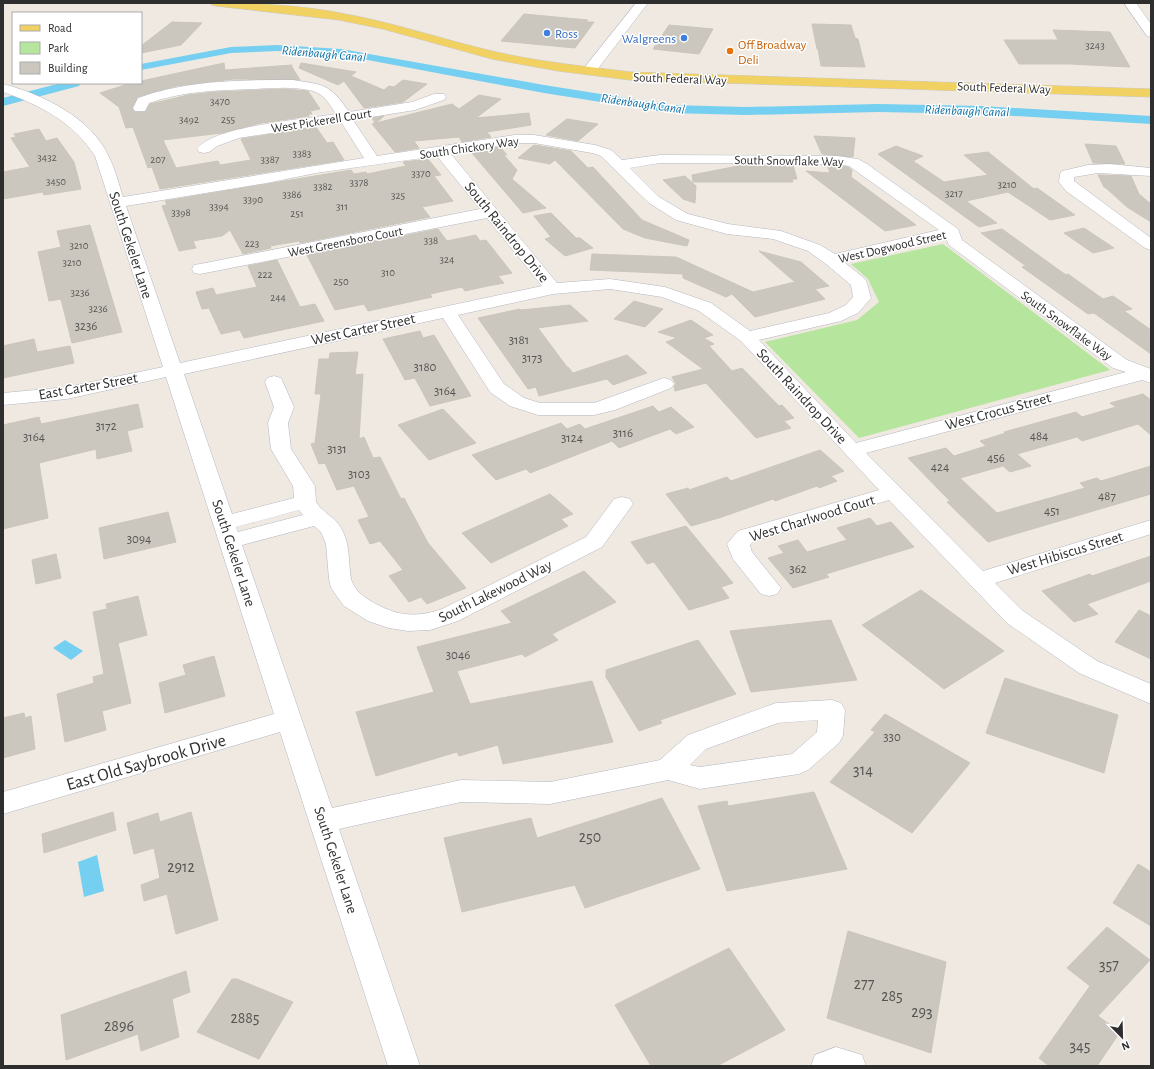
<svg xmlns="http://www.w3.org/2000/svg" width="1154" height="1069" viewBox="0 0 1154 1069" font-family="'Alegreya Sans',sans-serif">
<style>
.green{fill:#b6e59e}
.water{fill:#75cff0}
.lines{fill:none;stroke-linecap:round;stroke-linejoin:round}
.canal{fill:#75cff0;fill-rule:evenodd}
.building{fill:#cbc7bf;stroke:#cbc5ba}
.minor-casing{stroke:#b4b7c1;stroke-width:1}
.major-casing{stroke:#c9c9c9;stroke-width:1}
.minor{fill:#fff;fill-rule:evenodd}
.major{fill:#f2d163;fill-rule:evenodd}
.shop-dot{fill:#3f7fe0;stroke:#fff;stroke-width:1.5}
.food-dot{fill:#e8710a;stroke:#fff;stroke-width:1.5}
.labels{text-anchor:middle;stroke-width:3;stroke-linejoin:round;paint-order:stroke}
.far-number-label{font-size:11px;fill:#555452}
.far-shop-label{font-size:13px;fill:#366cbe;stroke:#fff;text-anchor:start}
.far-food-label{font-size:13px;fill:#c56008;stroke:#fff;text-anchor:start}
.far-water-label{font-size:13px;font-style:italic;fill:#0d6fa3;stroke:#fff}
.far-street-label{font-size:13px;fill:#2e2e2e;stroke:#fff}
.number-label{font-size:13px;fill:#555452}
.street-label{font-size:15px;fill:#2e2e2e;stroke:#fff}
.near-number-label{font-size:16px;fill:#555452}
.near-street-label{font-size:18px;fill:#2e2e2e;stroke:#fff}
</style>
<rect width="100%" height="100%" fill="#efe9e1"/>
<!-- green -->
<polygon class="green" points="943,244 1110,370 859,438 765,342 857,320 879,302 868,279 851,264"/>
<!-- water -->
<g class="water">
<polygon points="65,640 83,651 71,660 53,648"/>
<polygon points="97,855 104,891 84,897 78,862"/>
</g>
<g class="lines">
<!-- canal -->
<g class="canal">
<polygon points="277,45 341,49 544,85 670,105 746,107 878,104 982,106 1151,116 1151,124 982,114 878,112 746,115 670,113 544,93 341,55 277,51 231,53 141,70 141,64 231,47"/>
<polygon points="61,83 81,83 79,86 3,106 3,98"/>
</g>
</g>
<!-- building -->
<g class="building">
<polygon points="524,14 588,20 586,22 594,22 575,48 501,41"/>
<polygon points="172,22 202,23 181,45 141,53 141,46"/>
<polygon points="812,24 851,25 855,38 858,39 865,67 821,66 818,49 817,49"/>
<polygon points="669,25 713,29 699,54 653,49"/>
<polygon points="1053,30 1110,32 1130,67 1070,64 1019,64 1004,40 1058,40"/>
<polygon points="224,63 225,70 292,65 292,67 300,80 234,79 176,86 138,97 132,109 135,112 145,112 150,104 188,95 214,92 284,89 308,91 320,109 310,111 312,114 308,114 309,116 261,123 222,133 163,140 176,168 218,161 220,165 251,160 241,139 316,127 327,143 333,142 344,160 160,189 152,167 148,168 133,127 126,128 119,107 100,93 128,84 141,83 141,81"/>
<polygon points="301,63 356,72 351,76 384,90 389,86 394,87 403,80 427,84 403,102 364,108 344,81 338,85 299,68"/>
<polygon points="479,95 501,99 476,118 529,113 531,125 487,132 491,137 462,142 459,137 414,141 419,148 395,152 372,124 375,123 372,118 384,116 376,123 452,104 459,109"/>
<polygon points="567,119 598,124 578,141 546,135"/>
<polygon points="39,129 46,141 57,138 74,162 81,189 44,195 43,192 3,199 3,172 30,167 11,138 16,137 14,134"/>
<polygon points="814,136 855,138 853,157 822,154"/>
<polygon points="1085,144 1116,146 1125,164 1093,163"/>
<polygon points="534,145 571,151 588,168 593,167 642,220 689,240 687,246 645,238 623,229 555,160 550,164 518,158"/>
<polygon points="896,146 923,156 913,161 944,182 988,175 964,155 988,152 1034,189 1037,188 1075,215 1050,220 1008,192 966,201 997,223 979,227 878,154"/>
<polygon points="500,147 507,155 503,154 517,170 512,179 546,208 523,213 471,152"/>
<polygon points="428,159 441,175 434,176 453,201 422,207 430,217 300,243 299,241 270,246 271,248 243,254 230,230 222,236 193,241 196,248 179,251 162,206 167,205 165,201 351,170 354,174 366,172 367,174 406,166 403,162"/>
<polygon points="743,165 793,165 797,179 792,179 793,182 693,182 692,175"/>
<polygon points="827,165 848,167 852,170 851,177 916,225 885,231 806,171 830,173"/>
<polygon points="1098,175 1131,176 1139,194 1151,204 1151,222 1127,207 1106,188 1104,187"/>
<polygon points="685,176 696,186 695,203 683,199 663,180"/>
<polygon points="551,213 576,238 580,238 593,248 565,256 545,239 551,237 534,216"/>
<polygon points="90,225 122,332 72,343 61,299 49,301 38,252 61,247 57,231"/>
<polygon points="1084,228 1114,248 1093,253 1064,233"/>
<polygon points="438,229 447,241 476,235 480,241 486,240 512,273 498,276 504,283 488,286 465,291 462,287 430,294 432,297 368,311 364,304 335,310 307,255"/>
<polygon points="1002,229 1066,275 1068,274 1103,299 1113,296 1132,309 1124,311 1151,330 1151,354 1094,313 1088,314 1022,267 1026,266 981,233"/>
<polygon points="759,251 801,262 829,286 815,289 825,299 755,317 732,294 726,297 683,278 683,274 590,270 592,254 676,257 753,292 795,282"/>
<polygon points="277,260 300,307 315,304 324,321 244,338 240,330 221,334 209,308 202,309 196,292 213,288 216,295 257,287 248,266"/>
<polygon points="634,301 663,309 645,327 614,319"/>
<polygon points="570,305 588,321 538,328 567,367 568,367 573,373 627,355 647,373 613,385 607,379 539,396 536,387 528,389 478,318 520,309 521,310"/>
<polygon points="691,320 713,335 704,338 714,344 709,346 732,371 742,368 779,406 782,405 794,418 784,421 791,428 756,438 706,383 675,391 674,386 676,384 672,377 703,369 666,342 677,338 658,332"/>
<polygon points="420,331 423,338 434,335 471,396 430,406 415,378 405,380 383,339"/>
<polygon points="34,339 37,352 70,346 74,363 3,378 3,346"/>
<polygon points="358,352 355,375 363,374 359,439 364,437 373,458 380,457 401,499 404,498 428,543 466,588 427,604 421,597 409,602 389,576 403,570 380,541 370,544 358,520 369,517 354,486 337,490 325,463 319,464 311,444 315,443 321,394 315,394 319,359 329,359 330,353"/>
<polygon points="1143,394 1151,400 1151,435 1138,424 1082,441 1077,437 1017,454 1031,466 1010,472 1003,466 960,478 997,513 1085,488 1080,483 1097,478 1101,481 1151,466 1151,494 988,542 947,502 950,501 908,458 946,448 954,456 986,446 980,441 1006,433 1004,432 1076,412 1082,417 1116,407 1110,403"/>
<polygon points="138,404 143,427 127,431 132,451 97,459 96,449 39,463 48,518 3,529 3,425 39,417 41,424"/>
<polygon points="653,406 659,412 671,407 694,427 676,434 670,429 619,448 612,441 530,473 526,469 496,480 472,455 561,423 567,429 580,424 585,429"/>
<polygon points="443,409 476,443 429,460 398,425"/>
<polygon points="820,450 844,471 831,476 837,481 819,488 817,486 775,501 773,499 722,517 691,526 666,494 688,488 689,490 727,477 731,481"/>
<polygon points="550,494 573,514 561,519 568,526 491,563 462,533"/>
<polygon points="168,512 176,542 104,559 99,528"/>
<polygon points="870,518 877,526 891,522 914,547 826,574 829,577 793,588 768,558 784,553 778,546 798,540 807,552 847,540 837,528"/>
<polygon points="686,526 733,583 721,587 729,598 689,610 654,562 647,564 631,542"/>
<polygon points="56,554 61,578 36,584 32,560"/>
<polygon points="1151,556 1151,581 1087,604 1098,614 1074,622 1042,591 1090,574 1092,576"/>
<polygon points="584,571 616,602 552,634 558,640 525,657 522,654 457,671 470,704 592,681 613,742 503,764 498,745 459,756 457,752 376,776 356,712 434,692 417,647 512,623 501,611"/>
<polygon points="921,590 1004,651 944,689 862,625"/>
<polygon points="138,596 147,635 118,643 131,703 102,711 106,730 65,742 57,694 94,683 93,677 104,674 93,612 107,609 106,604"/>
<polygon points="1139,610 1151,616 1151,659 1115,642"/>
<polygon points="831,620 857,680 751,692 730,631"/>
<polygon points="698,640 736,694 660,720 662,723 639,731 606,677 606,670"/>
<polygon points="214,656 225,696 165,713 159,683 186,675 183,665"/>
<polygon points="1005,678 1118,715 1104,773 986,733"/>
<polygon points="24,713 25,718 31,716 35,749 3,758 3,718"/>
<polygon points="885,714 970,763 912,833 830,782 875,732 871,730"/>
<polygon points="814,792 847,869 727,891 698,806 727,801 728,806"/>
<polygon points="662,798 700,869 585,908 575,885 462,912 444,838 531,818 537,838"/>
<polygon points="113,812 116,830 44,853 42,834"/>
<polygon points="191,812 218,920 176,934 167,894 144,901 141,885 160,878 154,848 134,854 127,823 158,813 160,822"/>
<polygon points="1138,864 1151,872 1151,926 1113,903"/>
<polygon points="1107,927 1150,960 1098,1016 1120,1032 1097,1066 1049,1066 1039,1058 1090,986 1067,968"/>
<polygon points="848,931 946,962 931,1053 827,1018"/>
<polygon points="729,948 785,1030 717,1066 651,1066 615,1005"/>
<polygon points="186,971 190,992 172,999 179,1037 141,1051 138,1034 66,1060 61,1015"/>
<polygon points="232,979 237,979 293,1002 259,1059 197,1032"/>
</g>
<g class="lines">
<!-- minor casing -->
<g class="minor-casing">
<g id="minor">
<polygon points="636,3 648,3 594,74 584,74 583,71 584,68"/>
<polygon points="1124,3 1136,3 1151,24 1151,37 1147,36"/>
<path d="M 293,80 C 325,85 330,84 349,112 L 412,102 L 434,94 L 444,94 L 446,97 L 444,100 L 415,110 L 353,120 L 377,156 L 515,135 L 534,135 L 595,145 L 611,150 L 622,160 L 660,155 L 837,156 L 858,159 L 867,164 L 958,229 L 962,240 L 1127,360 L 1151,369 L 1151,383 L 1142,380 L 866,453 L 983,571 L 1151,520 L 1151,534 L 995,583 L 1023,611 L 1097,661 L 1151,684 L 1151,704 L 1079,673 L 1007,623 L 889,500 L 754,541 L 750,545 L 752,552 L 781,588 L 777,594 L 769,596 L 761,594 L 733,559 L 727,544 L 738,531 L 879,490 L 741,341 L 699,311 L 662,297 L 610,289 L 553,294 L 458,315 L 504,384 L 524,398 L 540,403 L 594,403 L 664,378 L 671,380 L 674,384 L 671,388 L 615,410 L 594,415 L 538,415 L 510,406 L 490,392 L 443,318 L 184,374 L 232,514 L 294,498 L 293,486 L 271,449 L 268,423 L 274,407 L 265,382 L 267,378 L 274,376 L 281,378 L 294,407 L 288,423 L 291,449 L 315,486 L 316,502 C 322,512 335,517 341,528 C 351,545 348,562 351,579 C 354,589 361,595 369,600 C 394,615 413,619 442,609 L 586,537 L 614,499 L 622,497 L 630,499 L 633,504 L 602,547 L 458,621 L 430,630 L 408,631 L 389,628 L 368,621 L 344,606 L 331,588 L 329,579 L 326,544 L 321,532 L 314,526 L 242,545 L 332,808 L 461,780 L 550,782 L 660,760 L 688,735 L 776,703 L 832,700 L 841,703 L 845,710 L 843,736 L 839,743 L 808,770 L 799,774 L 700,789 L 668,780 L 550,804 L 461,802 L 339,829 L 420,1066 L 388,1066 L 280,732 L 3,814 L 3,792 L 274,714 L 166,377 L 67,399 L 3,405 L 3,393 L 67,387 L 163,367 L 95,156 C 73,122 40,105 3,92 L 3,84 C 42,94 92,118 109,157 C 115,169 119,184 123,197 L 364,158 L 341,122 L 239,138 L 217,146 L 209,152 L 204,153 L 199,152 L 197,149 C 212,126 307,119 336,114 C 330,105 324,94 313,91 C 294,86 274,88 255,89 C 218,90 183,91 149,103 L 145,111 L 135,111 L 133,108 L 138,98 C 188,80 241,80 293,80 ZM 515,143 L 534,143 L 592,153 L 601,156 L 649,203 L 676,220 L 727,234 L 773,239 L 808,251 L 826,264 L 851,285 L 853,297 L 846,305 L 829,313 L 750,331 L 711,303 L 665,287 L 610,279 L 557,283 L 451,154 ZM 437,156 L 480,209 L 200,264 L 194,265 L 192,269 L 194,273 L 200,274 L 487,218 L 542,286 L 180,363 L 126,206 L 267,183 L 316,173 ZM 660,163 L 837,164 L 849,166 L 939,230 L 835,254 L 820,245 L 781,231 L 728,224 L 688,214 L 659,197 L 630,168 ZM 946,238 L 949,245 L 1113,368 L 1126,372 L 856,443 L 759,340 L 841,321 L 858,313 L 871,298 L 867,283 L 865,279 L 844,262 ZM 299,510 L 303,515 L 238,532 L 236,527 ZM 818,720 L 817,732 L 792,754 L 700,767 L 690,765 L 706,749 L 778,723 Z"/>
<polygon points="1109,164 1151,168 1151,176 1098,173 1074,177 1074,181 1151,238 1151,250 1145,248 1066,191 1059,182 1060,174 1062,171 1088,165"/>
<polygon points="836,1047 862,1055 866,1066 811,1066 815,1055"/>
</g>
</g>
<!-- major casing -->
<g class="major-casing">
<path id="major" d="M 210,3 C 252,3 299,5 340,13 C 392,22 441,39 492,51 C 538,62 584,66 630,72 L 1151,89 L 1151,97 L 630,80 L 558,71 L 492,59 L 383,29 L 339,20 L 216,6 L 212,5 Z"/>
</g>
<!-- minor -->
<use href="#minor" class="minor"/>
<!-- major -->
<use href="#major" class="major"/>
</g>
<!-- markers -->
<g class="shop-dot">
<circle cx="547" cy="33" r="4"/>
<circle cx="684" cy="38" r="4"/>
</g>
<circle class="food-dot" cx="730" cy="51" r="4"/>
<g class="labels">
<!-- far-number labels -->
<g class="far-number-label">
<text x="1095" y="49">3243</text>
<text x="220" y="105">3470</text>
<text x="189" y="123">3492</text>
<text x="228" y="123">255</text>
<text x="302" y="157">3383</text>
<text x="47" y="161">3432</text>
<text x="158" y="163">207</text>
<text x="270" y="163">3387</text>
<text x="421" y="177">3370</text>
<text x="56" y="185">3450</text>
<text x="359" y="186">3378</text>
<text x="1007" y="188">3210</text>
<text x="323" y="190">3382</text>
<text x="954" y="197">3217</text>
<text x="292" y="198">3386</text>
<text x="398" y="199">325</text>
<text x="253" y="203">3390</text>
<text x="219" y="210">3394</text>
<text x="342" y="210">311</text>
<text x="181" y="216">3398</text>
<text x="297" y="217">251</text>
<text x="431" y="244">338</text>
<text x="252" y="247">223</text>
<text x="79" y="249">3210</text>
<text x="447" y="263">324</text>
<text x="72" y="266">3210</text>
<text x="388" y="276">310</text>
<text x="265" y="278">222</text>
<text x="341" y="285">250</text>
<text x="80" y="296">3236</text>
<text x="278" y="301">244</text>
<text x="98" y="312">3236</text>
</g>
<!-- far-shop labels -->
<g class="far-shop-label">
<text x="555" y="38">Ross</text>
<text x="676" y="43" text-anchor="end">Walgreens</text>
</g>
<!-- far-food labels -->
<g class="far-food-label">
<text x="738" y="49">Off Broadway<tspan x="738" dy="15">Deli</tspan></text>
</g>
<!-- far-water labels -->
<g class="far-water-label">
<text transform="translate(324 53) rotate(5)" y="5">Ridenbaugh Canal</text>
<text transform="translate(643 103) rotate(8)" y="5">Ridenbaugh Canal</text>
<text transform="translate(967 110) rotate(2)" y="5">Ridenbaugh Canal</text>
</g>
<!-- far-street labels -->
<g class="far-street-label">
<text transform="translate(680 78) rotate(2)" y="5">South Federal Way</text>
<text transform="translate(1004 87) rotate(2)" y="5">South Federal Way</text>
<text transform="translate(321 120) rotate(-9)" y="5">West Pickerell Court</text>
<text transform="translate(469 147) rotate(-8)" y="5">South Chickory Way</text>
<text transform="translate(789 160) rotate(1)" y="5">South Snowflake Way</text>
<text transform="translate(345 241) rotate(-11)" y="5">West Greensboro Court</text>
<text transform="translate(892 246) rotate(-13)" y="5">West Dogwood Street</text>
<text transform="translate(1067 325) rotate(36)" y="5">South Snowflake Way</text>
</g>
<!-- number labels -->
<g class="number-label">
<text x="86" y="330">3236</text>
<text x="519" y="344">3181</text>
<text x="532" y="362">3173</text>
<text x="425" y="371">3180</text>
<text x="445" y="395">3164</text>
<text x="106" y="430">3172</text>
<text x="623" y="437">3116</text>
<text x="1039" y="440">484</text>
<text x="34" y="441">3164</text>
<text x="572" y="442">3124</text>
<text x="337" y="453">3131</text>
<text x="996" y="462">456</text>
<text x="940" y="471">424</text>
<text x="359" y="478">3103</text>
<text x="1107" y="500">487</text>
<text x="1052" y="515">451</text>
<text x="139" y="543">3094</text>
<text x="798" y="573">362</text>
<text x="458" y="659">3046</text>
<text x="892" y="741">330</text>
</g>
<!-- street labels -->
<g class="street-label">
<text transform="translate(507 232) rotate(51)" y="5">South Raindrop Drive</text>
<text transform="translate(131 245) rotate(72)" y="5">South Gekeler Lane</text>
<text transform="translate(363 329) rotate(-12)" y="5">West Carter Street</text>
<text transform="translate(88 386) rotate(-10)" y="5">East Carter Street</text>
<text transform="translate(802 396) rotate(47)" y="5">South Raindrop Drive</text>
<text transform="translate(998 411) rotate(-15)" y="5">West Crocus Street</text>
<text transform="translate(812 518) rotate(-17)" y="5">West Charlwood Court</text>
<text transform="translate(234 553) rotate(72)" y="5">South Gekeler Lane</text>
<text transform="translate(1065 553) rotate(-17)" y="5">West Hibiscus Street</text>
<text transform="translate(495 591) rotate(-26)" y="5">South Lakewood Way</text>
<text transform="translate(336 860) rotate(72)" y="5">South Gekeler Lane</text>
</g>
<!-- near-number labels -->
<g class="near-number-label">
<text x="863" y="775">314</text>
<text x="590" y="842">250</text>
<text x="181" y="872">2912</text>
<text x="1109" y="970">357</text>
<text x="864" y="989">277</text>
<text x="892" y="1001">285</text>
<text x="922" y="1017">293</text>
<text x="245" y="1023">2885</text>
<text x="119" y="1031">2896</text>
<text x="1080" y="1051">345</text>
</g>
<!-- near-street labels -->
<g class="near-street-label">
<text transform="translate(146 762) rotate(-16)" y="6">East Old Saybrook Drive</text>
</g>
</g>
<!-- border -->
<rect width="1154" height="1069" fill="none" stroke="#2e2e2e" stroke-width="8"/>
<!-- legend -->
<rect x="12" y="12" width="130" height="72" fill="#ffffff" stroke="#ababab"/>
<rect x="20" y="25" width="20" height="6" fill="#f2d163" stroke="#ababab"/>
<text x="48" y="32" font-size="12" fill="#2e2e2e">Road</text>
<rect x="20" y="42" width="20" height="12" fill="#b6e59e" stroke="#ababab"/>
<text x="48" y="52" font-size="12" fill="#2e2e2e">Park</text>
<rect x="20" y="62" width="20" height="12" fill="#cbc7bf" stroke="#ababab"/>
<text x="48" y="72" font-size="12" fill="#2e2e2e">Building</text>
<!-- north arrow -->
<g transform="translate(1122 1037) rotate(157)" stroke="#ffffff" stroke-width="3" paint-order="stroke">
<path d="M0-3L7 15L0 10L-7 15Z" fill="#2e2e2e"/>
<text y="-6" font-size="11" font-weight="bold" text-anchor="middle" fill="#2e2e2e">N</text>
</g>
</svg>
